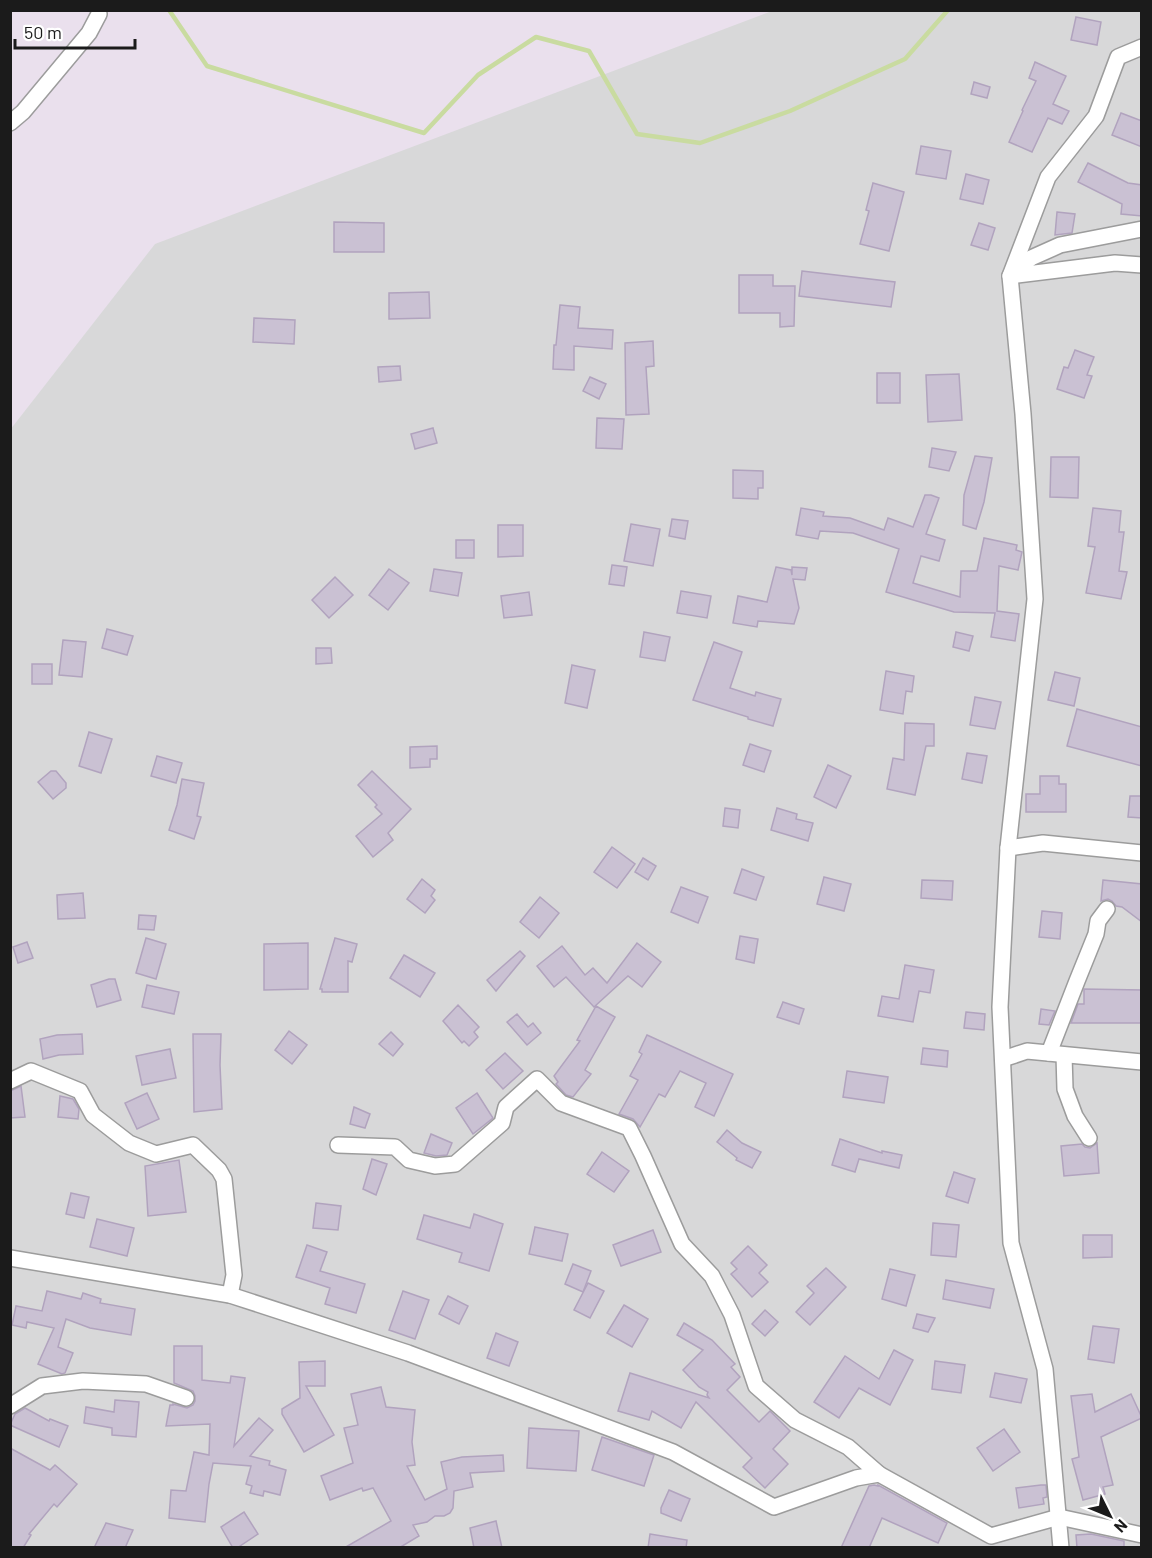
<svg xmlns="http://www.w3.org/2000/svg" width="1152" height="1558" viewBox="0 0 1152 1558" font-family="Barlow,sans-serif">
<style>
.residential{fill:#d8d8d9}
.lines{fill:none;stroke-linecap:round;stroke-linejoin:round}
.stream{stroke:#c9dba0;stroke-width:4.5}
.building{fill:#cac1d3;stroke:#b1a3be;stroke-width:1.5}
.street-casing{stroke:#9c9c9c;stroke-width:18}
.street{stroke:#fff;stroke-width:15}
</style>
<rect width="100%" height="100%" fill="#eae0ed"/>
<!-- residential -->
<polygon class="residential" points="772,11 1141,11 1141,1547 11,1547 10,430 155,244"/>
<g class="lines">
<!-- stream -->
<polyline class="stream" points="169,10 207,66 424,133 478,75 536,37 589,51 637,134 700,143 790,111 905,59 948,10"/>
</g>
<!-- building -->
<g class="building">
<polygon points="1076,17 1101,22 1097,45 1071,40"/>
<polygon points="1035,62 1066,76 1053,104 1069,111 1062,124 1048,118 1032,152 1009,142 1023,111 1022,110 1036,81 1029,78"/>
<polygon points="974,82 990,87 987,98 971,94"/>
<polygon points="1121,113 1142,121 1142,147 1112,135"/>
<polygon points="921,146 951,151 946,179 916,174"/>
<polygon points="1088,163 1128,183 1142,185 1142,216 1121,214 1122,204 1078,182"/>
<polygon points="966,174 989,180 983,204 960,199"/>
<polygon points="873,183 904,192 889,251 860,244 869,211 866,210"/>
<polygon points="1057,212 1075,214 1072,233 1055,235"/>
<polygon points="334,222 384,223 384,252 334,252"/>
<polygon points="979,223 995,228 988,250 971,245"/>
<polygon points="802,271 895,282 891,307 799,296"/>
<polygon points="739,275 773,275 773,286 795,286 794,326 780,327 780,313 739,313"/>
<polygon points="429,292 430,318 389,319 389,293"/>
<polygon points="560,305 580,307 578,328 613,330 612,349 574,346 574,370 553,369 554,345 556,345"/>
<polygon points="254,318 295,320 294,344 253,342"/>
<polygon points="653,341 654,366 646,367 649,414 626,415 625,343"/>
<polygon points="1075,350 1094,357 1087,375 1092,376 1084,398 1057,389 1064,367 1068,368"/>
<polygon points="400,366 401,380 379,382 378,367"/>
<rect x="877" y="373" width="23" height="30"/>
<polygon points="959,374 962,420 928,422 926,375"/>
<polygon points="590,377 606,384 599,399 583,391"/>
<polygon points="597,418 624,419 622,449 596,448"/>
<polygon points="433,428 437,443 415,449 411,434"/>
<polygon points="932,448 956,452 949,471 929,467"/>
<polygon points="975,456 992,458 984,502 976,529 963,525 964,495"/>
<polygon points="1051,457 1079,457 1078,498 1050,497"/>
<polygon points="733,470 763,471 763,488 758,488 758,499 733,498"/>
<polygon points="925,495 931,495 939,498 926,534 945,540 939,561 921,556 913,583 960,597 961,571 977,571 984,538 1017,545 1016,550 1022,552 1018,570 999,566 997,611 1019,614 1015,641 991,637 995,613 954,612 886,592 899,549 853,533 820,531 818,539 796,535 801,508 824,512 823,516 850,518 884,530 888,518 913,527"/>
<polygon points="1093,508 1121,511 1119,532 1124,532 1119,571 1127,572 1121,599 1086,593 1095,547 1088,546"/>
<polygon points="672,519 688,521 685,539 669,536"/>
<polygon points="631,524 660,529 653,566 624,561"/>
<polygon points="498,525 523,525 523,556 498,557"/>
<rect x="456" y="540" width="18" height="18"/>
<polygon points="612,565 627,567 624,586 609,584"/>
<polygon points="776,567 791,570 792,575 792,567 807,568 805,580 793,579 799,608 794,624 758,621 757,627 733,623 738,596 767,602"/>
<polygon points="389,569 409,583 388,610 369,595"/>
<polygon points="434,569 462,573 458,596 430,591"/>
<polygon points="335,577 353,595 329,618 312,600"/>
<polygon points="681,591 711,596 707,618 677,613"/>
<polygon points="529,592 532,615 504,618 501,596"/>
<polygon points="107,629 133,636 127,655 102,648"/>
<polygon points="644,632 670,637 665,661 640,657"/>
<polygon points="956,632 973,636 969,651 953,647"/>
<polygon points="63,640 86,642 82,677 59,675"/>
<polygon points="714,642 742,652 730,688 755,696 756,692 781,699 773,726 748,719 748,717 693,700"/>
<polygon points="316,648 331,648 332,663 316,664"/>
<rect x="32" y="664" width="20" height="20"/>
<polygon points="572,665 595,670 587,708 565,703"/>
<polygon points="886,671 914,676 912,692 906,691 903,714 880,710"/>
<polygon points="1055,672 1080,678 1074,706 1048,700"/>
<polygon points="975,697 1001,702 995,729 970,725"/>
<polygon points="1077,709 1142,727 1142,766 1067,746"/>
<polygon points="905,723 934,724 934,746 926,746 915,795 887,789 893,758 904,760"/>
<polygon points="89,732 112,739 101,773 79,766"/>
<polygon points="750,744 771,751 764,772 743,765"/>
<polygon points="437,746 437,759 430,759 430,767 410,768 410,747"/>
<polygon points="967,753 987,756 982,783 962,779"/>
<polygon points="157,756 182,763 176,783 151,776"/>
<polygon points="828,765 851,776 836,808 814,797"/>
<polygon points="51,771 56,771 66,783 66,788 53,799 38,782"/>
<polygon points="372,771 411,809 388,833 393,840 373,857 356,836 382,814 375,807 377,805 358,785"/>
<polygon points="1040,776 1059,776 1059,784 1066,784 1066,812 1026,812 1026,794 1040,794"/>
<polygon points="182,779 204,783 197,816 201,817 194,839 169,830 177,805"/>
<polygon points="1130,796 1142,796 1142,818 1128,817"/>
<polygon points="725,808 740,810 738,828 723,826"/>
<polygon points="777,808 797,814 796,819 813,823 808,841 771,830"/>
<polygon points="612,847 635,864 617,888 594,872"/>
<polygon points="643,858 656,866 648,880 635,872"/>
<polygon points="742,869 764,877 756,900 734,893"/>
<polygon points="824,877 851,884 844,911 817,904"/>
<polygon points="422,879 435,890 431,896 435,900 425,913 407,899"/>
<polygon points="922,880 953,881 952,900 921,898"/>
<polygon points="1103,880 1142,884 1142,922 1122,907 1116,906 1112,901 1108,899 1101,901"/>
<polygon points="681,887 708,897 698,923 671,912"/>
<polygon points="83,893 85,918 58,919 57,895"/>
<polygon points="540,897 559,913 539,938 520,922"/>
<polygon points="1042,911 1062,913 1060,939 1039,937"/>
<polygon points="139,915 156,916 154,930 138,929"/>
<polygon points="740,936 758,939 754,963 736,959"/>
<polygon points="146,938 166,944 156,979 136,973"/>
<polygon points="335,938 357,944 352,962 348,961 348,992 322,992 322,989 320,989"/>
<polygon points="27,942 33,958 18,963 13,947"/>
<polygon points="308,943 308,989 264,990 264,944"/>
<polygon points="637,943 661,962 642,987 628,976 594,1007 566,977 554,987 537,966 562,946 585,975 593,968 607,983"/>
<polygon points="520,951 525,956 496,991 487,980"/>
<polygon points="404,955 435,973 420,997 390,978"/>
<polygon points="905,965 934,970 930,993 919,991 913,1022 878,1016 882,996 899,999"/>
<polygon points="109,979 115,979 121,1000 97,1007 91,985"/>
<polygon points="147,985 179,992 174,1014 142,1007"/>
<polygon points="1084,989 1142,990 1142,1023 1071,1023 1078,1004 1084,1004"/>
<polygon points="783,1002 804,1009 799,1024 777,1017"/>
<polygon points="458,1005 479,1027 474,1032 478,1037 469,1046 464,1041 462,1043 443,1021"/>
<polygon points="596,1006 615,1017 585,1070 591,1074 573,1097 566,1095 556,1084 558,1082 554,1076 580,1041 577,1040"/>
<polygon points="1041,1009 1055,1011 1049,1025 1039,1024"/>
<polygon points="966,1012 985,1014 984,1030 964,1028"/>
<polygon points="517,1014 528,1027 533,1023 541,1033 527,1045 507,1022"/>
<polygon points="289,1031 307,1045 292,1064 275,1050"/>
<polygon points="391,1032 403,1044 393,1056 379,1044"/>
<polygon points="82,1034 83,1054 59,1055 43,1059 40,1039 57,1035"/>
<polygon points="193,1034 221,1034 220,1065 222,1109 194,1112"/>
<polygon points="647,1035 733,1074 714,1116 695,1107 706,1083 680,1071 665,1097 659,1094 640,1127 633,1119 619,1114 638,1080 630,1076 642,1054 639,1052"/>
<polygon points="923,1048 948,1051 947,1067 921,1064"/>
<polygon points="170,1049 176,1078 142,1085 136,1056"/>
<polygon points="505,1053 523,1071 503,1089 486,1070"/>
<polygon points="847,1071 888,1077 884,1103 843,1097"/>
<polygon points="21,1086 25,1117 10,1118 10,1091"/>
<polygon points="147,1093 159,1119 137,1129 125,1103"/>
<polygon points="477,1093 493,1118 473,1134 456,1108"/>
<polygon points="60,1096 73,1099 79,1109 78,1119 58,1117"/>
<polygon points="354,1107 370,1114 365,1128 350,1124"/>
<polygon points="727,1130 742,1143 761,1152 752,1168 736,1160 737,1158 717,1142"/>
<polygon points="431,1134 452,1143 447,1155 436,1156 424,1153"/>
<polygon points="840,1139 882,1153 882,1151 902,1155 899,1168 859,1159 855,1172 832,1165"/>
<polygon points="1097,1143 1099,1173 1064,1176 1061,1146 1082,1144 1085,1147 1090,1148"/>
<polygon points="602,1152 629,1171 614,1192 587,1174"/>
<polygon points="372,1159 387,1164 376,1195 363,1189"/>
<polygon points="179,1160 186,1212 148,1216 145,1166"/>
<polygon points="954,1172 975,1179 968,1203 946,1196"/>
<polygon points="71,1193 89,1197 84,1218 66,1214"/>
<polygon points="316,1203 341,1206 338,1230 313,1228"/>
<polygon points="474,1214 503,1224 489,1271 459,1262 462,1253 417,1239 424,1215 470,1228"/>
<polygon points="97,1219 134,1228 127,1256 90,1247"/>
<polygon points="933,1223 959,1225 956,1257 931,1255"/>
<polygon points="535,1227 568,1234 562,1261 529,1254"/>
<polygon points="653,1230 661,1252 621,1266 613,1245"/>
<polygon points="1083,1235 1112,1235 1112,1257 1083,1258"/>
<polygon points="307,1245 327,1252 320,1271 365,1284 356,1313 325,1304 330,1288 296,1277"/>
<polygon points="748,1246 767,1265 759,1273 768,1282 752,1297 731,1274 737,1269 731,1263"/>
<polygon points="573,1264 591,1271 583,1292 565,1284"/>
<polygon points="826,1268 846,1287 810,1325 796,1312 814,1293 807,1286"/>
<polygon points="890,1269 915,1275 906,1306 882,1299"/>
<polygon points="946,1280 994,1289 990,1308 943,1299"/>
<polygon points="588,1283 604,1291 590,1318 574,1310"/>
<polygon points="47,1291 81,1299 83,1293 101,1299 100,1303 135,1309 131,1335 90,1328 66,1319 58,1347 73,1353 65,1373 62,1374 38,1364 54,1328 27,1322 26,1328 12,1325 16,1306 42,1311"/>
<polygon points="403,1291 429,1300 415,1339 389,1330"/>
<polygon points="448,1296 468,1306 459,1324 439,1314"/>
<polygon points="624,1305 648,1319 632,1347 607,1333"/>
<polygon points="765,1310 778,1322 765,1336 752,1324"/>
<polygon points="917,1314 935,1318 928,1332 913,1328"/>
<polygon points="684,1323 712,1340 735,1364 731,1367 740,1377 727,1390 759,1422 770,1411 790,1431 773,1449 788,1464 765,1488 743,1467 752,1458 696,1402 681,1428 652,1411 649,1420 618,1411 630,1373 709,1398 707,1395 708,1392 699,1387 683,1370 703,1350 677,1335"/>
<polygon points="1093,1326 1119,1329 1114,1363 1088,1359"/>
<polygon points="496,1333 518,1342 509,1366 487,1358"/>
<polygon points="174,1346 202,1346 202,1380 230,1383 231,1376 245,1378 234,1446 259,1418 273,1430 250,1456 270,1461 269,1465 286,1470 280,1495 264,1491 263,1496 250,1493 252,1486 246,1484 251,1466 213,1463 209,1484 205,1522 169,1518 171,1490 186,1491 194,1452 209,1455 210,1424 166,1426 170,1405 173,1405 173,1404 187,1408 193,1405 195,1401 195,1396 193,1391 174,1383"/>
<polygon points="894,1350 913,1360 890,1405 859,1388 839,1418 814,1402 845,1356 879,1379"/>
<polygon points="325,1361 325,1386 306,1386 334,1435 304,1452 282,1414 282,1409 300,1398 299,1362"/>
<polygon points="935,1361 965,1365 961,1393 932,1389"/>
<polygon points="995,1373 1027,1379 1021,1403 990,1397"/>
<polygon points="381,1387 386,1407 415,1410 412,1442 415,1465 407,1466 425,1500 447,1489 441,1462 462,1457 503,1455 504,1471 470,1473 473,1487 454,1491 453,1508 450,1513 444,1516 435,1516 427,1522 413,1525 419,1536 399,1548 344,1548 391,1521 373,1488 363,1491 362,1488 330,1500 321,1476 353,1463 344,1428 358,1425 351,1394"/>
<polygon points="1092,1394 1095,1412 1131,1394 1142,1418 1101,1437 1113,1485 1103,1487 1105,1494 1083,1500 1072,1459 1079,1457 1071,1396"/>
<polygon points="115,1400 139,1402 136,1437 112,1435 112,1428 84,1423 86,1407 114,1412"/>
<polygon points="25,1408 49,1421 50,1419 68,1426 59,1447 10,1425 15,1414"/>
<polygon points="529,1428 579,1431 576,1471 527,1468"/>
<polygon points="1004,1429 1020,1452 993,1471 977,1448"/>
<polygon points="602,1437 654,1455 644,1486 592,1470"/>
<polygon points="10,1448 50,1470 55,1465 77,1484 57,1507 54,1504 29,1534 31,1535 23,1548 10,1548"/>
<polygon points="874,1485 878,1486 878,1485 947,1523 938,1543 882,1518 869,1548 841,1548 869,1486"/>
<polygon points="1041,1485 1046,1485 1047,1497 1043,1498 1044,1504 1019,1508 1016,1488"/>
<polygon points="669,1490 690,1499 681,1521 661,1513 661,1508"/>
<polygon points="244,1512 258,1534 237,1548 233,1548 221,1527"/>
<polygon points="496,1521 502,1548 474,1548 470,1528"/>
<polygon points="106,1523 133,1530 125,1548 94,1548"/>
<polygon points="650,1534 687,1540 686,1548 648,1548"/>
<polygon points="1091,1534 1124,1541 1124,1548 1077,1548 1076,1535"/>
</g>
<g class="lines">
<!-- street casing -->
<g class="street-casing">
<g id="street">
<polyline points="10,123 23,112 89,33 99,14"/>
<polyline points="1012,274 1031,258 1060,245 1142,229"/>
<polyline points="1010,276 1115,263 1142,265"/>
<polyline points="1008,848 1043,843 1142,853"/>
<polyline points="1049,1053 1077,981 1096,934 1098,921 1107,909"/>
<polyline points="1064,1055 1065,1089 1075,1116 1089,1138"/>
<polyline points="1003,1059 1027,1051 1142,1062"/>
<polyline points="10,1081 31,1071 80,1091 93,1115 129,1143 156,1154 193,1145 219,1170 224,1179 234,1275 230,1295"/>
<polyline points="338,1145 395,1147 409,1160 435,1166 455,1164 502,1123 506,1107 537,1079 561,1103 629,1128 643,1156 682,1244 712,1276 732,1315 756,1386 795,1420 848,1447 879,1474"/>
<polyline points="10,1258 230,1295 408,1353 673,1452 774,1507 856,1478 879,1474 991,1536 1059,1517 1142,1535"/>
<polyline points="10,1406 42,1386 83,1381 146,1384 186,1398"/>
<polyline points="1061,1548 1045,1369 1011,1243 1000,1007 1008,848 1035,599 1023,414 1010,276 1048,177 1096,116 1118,57 1142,47"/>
</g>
</g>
<!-- street -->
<use href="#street" class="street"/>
</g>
<!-- border -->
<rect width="1152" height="1558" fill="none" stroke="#1b1b1b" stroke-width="24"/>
<!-- north arrow -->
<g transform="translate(1110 1516) rotate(133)" stroke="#ffffff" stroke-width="4.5" paint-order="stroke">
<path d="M0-4.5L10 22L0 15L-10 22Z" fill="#1b1b1b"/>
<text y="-9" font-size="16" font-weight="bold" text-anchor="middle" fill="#1b1b1b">N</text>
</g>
<!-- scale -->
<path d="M15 39v9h120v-9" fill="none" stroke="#1b1b1b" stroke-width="3"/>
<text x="24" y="39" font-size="18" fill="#1b1b1b" stroke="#ffffff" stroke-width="4.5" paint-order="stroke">50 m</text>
</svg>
